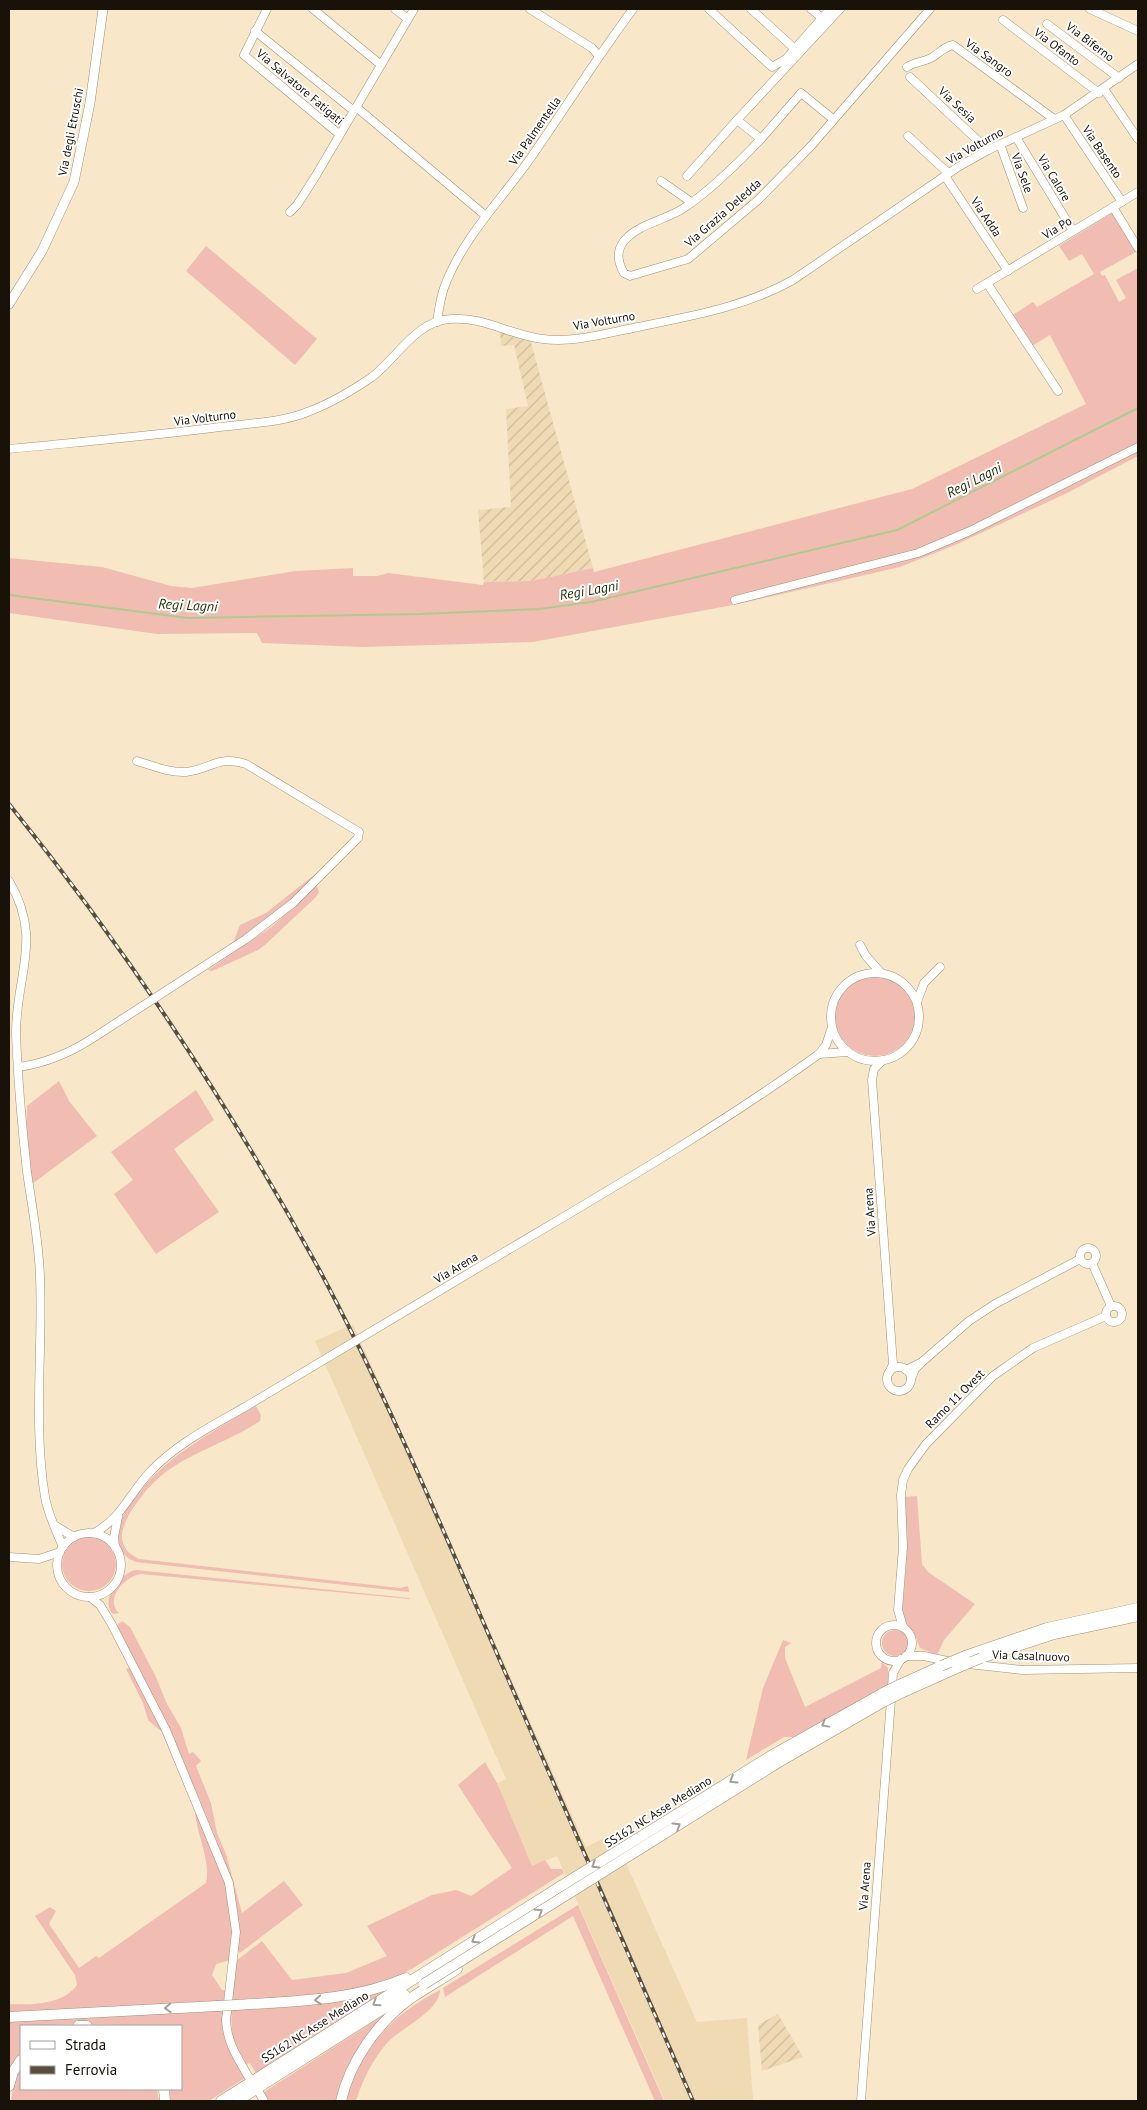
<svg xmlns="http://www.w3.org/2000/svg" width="1147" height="2110" viewBox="0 0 1147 2110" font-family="'PT Sans',sans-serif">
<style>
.built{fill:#efdab4}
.industrial{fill:url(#industrial-furrows)}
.grass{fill:#f1bdb2}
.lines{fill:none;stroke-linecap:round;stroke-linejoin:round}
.stream{stroke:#accb8f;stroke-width:2}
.minor-casing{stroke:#a29174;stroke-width:9}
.major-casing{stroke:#a29174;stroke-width:10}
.highway-casing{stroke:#a29174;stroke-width:11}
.minor{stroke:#fff;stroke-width:8}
.major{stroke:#fff;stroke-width:9}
.highway{stroke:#fff;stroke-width:10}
.rail-casing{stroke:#584e3e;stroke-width:4}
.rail{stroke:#fff;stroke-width:2;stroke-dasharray:5.5;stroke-linecap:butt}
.minor-bridge-casing{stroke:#a29174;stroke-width:9;stroke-linecap:butt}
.highway-bridge-casing{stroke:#a29174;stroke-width:11;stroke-linecap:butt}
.minor-bridge{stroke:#fff;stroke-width:8}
.highway-bridge{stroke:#fff;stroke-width:10}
.oneway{stroke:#a3a09c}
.labels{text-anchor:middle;stroke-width:4;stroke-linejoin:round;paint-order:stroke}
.street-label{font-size:12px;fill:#191208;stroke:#fff}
.water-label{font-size:14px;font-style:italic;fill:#1d3004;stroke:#fff}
</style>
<defs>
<pattern id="industrial-furrows" width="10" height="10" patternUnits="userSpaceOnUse" patternTransform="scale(1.25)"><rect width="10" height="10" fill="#efdab4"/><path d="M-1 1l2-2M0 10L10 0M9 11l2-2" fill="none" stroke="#ccba99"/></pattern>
</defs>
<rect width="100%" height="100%" fill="#f8e7c8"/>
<!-- built -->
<polygon class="built" points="353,1324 586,1847 613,1834 697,2022 747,2018 753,2101 665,2101 557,1856 532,1866 496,1784 506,1779 315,1341"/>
<!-- industrial -->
<g class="industrial">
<polygon points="500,330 530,339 593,568 531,581 484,582 478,510 511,507 506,409 528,406 514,345 501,346"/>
<polygon points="778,2014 803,2057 762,2071 758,2025"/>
</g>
<!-- grass -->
<g class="grass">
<polygon points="1112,213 1136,252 1100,272 1102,276 1105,275 1119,302 1126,298 1116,280 1138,268 1138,456 1067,493 955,545 900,567 733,605 533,642 363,647 262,643 257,633 157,634 9,613 9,558 102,567 171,586 192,588 296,571 353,568 353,576 377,576 388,573 483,585 484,582 531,581 593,568 594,572 912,489 1086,404 1050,335 1027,349 1008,318 1033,302 1037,307 1094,274 1082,254 1069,261 1059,246"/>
<polygon points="206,246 317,339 295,365 186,271"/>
<polygon points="329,863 272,917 233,943 240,925 266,913"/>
<polygon points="316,884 319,892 316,897 266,944 258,950 212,971 208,970 274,925"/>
<circle cx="875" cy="1016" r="40"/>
<polygon points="59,1081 69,1101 97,1136 32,1184 26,1130 27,1106"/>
<polygon points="196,1090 214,1120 174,1149 219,1212 156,1254 114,1194 133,1180 111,1152"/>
<path d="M 256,1406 L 261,1415 L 260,1421 C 220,1448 173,1455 142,1496 C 134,1506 127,1516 123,1529 C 119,1543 126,1553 139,1559 L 400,1588 L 408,1586 L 409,1592 L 136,1562 C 125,1558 120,1551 118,1540 C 116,1525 124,1514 132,1501 C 164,1457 210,1433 256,1406 Z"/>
<polygon points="917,1496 922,1564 928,1572 975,1604 944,1640 937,1655 920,1648 915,1635 904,1622 902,1615 907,1550 905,1497"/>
<circle cx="89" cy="1564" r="27"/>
<path d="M 136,1570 L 409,1598 L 410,1599 L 141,1574 C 125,1576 104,1599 119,1613 L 113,1614 C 99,1600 121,1572 136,1570 Z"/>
<path d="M 122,1621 L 130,1627 L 156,1677 L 166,1702 L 181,1728 L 189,1754 L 193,1752 L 201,1761 L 196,1766 L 211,1803 L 217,1833 L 226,1854 L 242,1913 L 284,1881 L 303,1905 L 240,1953 L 238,1950 C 242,1895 221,1851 200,1801 C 175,1741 146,1684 116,1626 Z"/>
<circle cx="895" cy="1643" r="13"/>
<polygon points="783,1640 791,1643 785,1647 785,1658 805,1707 881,1668 882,1662 888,1668 888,1686 793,1737 784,1737 746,1760 763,1688"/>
<path d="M 131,1667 L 170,1744 L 226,1886 L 233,1920 L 230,1960 L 216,1964 L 212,1975 L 222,1990 L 226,1990 L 224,2003 L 9,2014 L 9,2004 C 31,2005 63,2005 77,1985 L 75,1975 L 35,1916 L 50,1907 L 56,1911 L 49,1924 L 79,1968 L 96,1956 L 99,1958 L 206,1883 C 211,1859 196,1834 195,1811 L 162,1732 L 148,1720 L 143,1703 L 126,1669 Z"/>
<path d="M 485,1762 L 497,1783 L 532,1866 L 545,1860 L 551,1869 L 562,1869 L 564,1873 L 413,1968 C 358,2000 294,1997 232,2001 L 236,1961 L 262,1941 L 292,1980 L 346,1973 L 387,1956 L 367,1926 L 432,1895 L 456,1890 L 471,1896 L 512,1868 L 458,1785 Z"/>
<polygon points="578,1905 664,2101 655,2101 573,1916 445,1997 443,1988"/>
<polygon points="389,1990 256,2073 250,2063 246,2065 232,2038 231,2010"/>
<path d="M 440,1990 C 439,2012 402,2027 387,2043 C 373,2059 362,2081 356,2101 L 343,2101 C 365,2047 388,2017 440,1990 Z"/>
<polygon points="223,2010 224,2036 245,2078 209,2101 168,2101 167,2089 181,2089 181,2026 77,2024 21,2026 21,2056 9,2077 9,2020"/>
<polygon points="384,2015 338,2101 269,2101 264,2092"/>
<polygon points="21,2067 21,2089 157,2089 159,2101 11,2101 14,2081"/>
</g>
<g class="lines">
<!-- stream -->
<polyline class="stream" points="9,595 188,618 419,614 539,609 591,602 897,530 1138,408"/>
<!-- minor casing -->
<g class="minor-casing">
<g id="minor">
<polyline points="267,9 244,55 339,134"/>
<polyline points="313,9 381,65"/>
<polyline points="395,9 408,19"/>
<polyline points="530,9 592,48 598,55"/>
<polyline points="709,9 772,67 786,59 830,9"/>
<polyline points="751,9 795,49"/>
<polyline points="811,9 822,18"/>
<path d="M 840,9 L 737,120 L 761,139 C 741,160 708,192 684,208 C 666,220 638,224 624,241 C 616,251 618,263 624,273 L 630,276 L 688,259 L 758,200 L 811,146 L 930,9"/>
<polyline points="1090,9 1138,31"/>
<polyline points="1003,20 1099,93"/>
<polyline points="1047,24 1119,78"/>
<polyline points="255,31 354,111"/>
<path d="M 907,67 C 915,62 923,62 931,58 C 939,54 943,47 953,45 L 1054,119"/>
<polyline points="910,77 988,150"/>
<polyline points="1104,89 1138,139"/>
<polyline points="356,107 486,216"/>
<polyline points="1064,115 1122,202"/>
<polyline points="908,136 948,173"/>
<polyline points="1016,137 1073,231"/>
<polyline points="761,139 801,93 833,119"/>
<polyline points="1000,144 1023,208"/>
<polyline points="687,176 737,120"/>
<polyline points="945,176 1008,271"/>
<polyline points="661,181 691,202"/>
<polyline points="1113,207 1138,248"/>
<polyline points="290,212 297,205 315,177 414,9"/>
<polyline points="987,283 1058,391"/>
<polyline points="977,289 1138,192"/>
<path d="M 437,322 C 439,310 440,299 444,288 C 462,238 503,198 532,156 C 566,107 598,56 633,9"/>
<path d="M 9,449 C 79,442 150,436 220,427 C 249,423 282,423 310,411 C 331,403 353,390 372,377 C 397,358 416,321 450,319 C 483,316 512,336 543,339 C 575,343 607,333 638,327 C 691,316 745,307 793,280 L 958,167 L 988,150 L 1064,115 L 1138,64"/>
<polyline points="735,600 918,553 970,531 1138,447"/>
<path d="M 137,761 C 153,766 170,773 186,772 C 212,769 217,755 246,764 L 359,832 L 358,838 L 293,903 L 246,939"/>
<path d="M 9,881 C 44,940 15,976 16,1036 C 18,1081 22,1127 27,1172 C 32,1207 39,1242 40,1277 C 43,1350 33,1424 45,1497 C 48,1514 56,1531 63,1547"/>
<polyline points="860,945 866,956 881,973"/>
<circle cx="875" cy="1017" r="44"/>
<polyline points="917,1002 924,983 940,967"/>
<polyline points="819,1054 847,1052"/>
<polyline points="883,1060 874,1069 872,1080 893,1364 890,1371"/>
<path d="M 19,1067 C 46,1063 70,1053 93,1038"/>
<circle cx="1088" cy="1256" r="8"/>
<polyline points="1092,1263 1111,1306"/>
<path d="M 481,1266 C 595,1198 711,1132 819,1054 L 826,1045 L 832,1027"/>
<circle cx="1114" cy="1314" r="8"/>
<polyline points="922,1362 969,1321 995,1304 1080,1259"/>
<circle cx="899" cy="1379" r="12"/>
<polyline points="906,1370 922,1362 915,1369 911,1379"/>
<polyline points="54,1525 74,1537"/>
<path d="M 94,1533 C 122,1518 129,1494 150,1472 C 176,1444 212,1426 245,1407"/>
<circle cx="89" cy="1565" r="32"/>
<polyline points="115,1547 114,1537 118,1517"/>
<polyline points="9,1557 39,1559 60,1552"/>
<path d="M 90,1597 L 100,1605 L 111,1623 L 166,1730 L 229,1883 L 236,1932 L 226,2020 C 227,2042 237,2057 248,2076"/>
<circle cx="894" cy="1643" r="18"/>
<polyline points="903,1627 898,1610 903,1547 901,1495 903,1480 908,1469 926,1444 993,1376 1033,1348 1106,1316"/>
<polyline points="906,1656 924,1656 952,1662"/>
<polyline points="968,1664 1022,1670 1138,1668"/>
<polyline points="260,2094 264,2101"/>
<polyline points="861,2101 893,1673 901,1659"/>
</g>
</g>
<!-- major casing -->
<g class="major-casing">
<polyline id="major" points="9,304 42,251 74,182 90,103 103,9"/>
</g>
<!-- highway casing -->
<g class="highway-casing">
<g id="highway">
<polyline points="965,1656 1047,1628 1138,1608"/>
<polyline points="981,1658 1054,1634 1138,1616"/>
<polyline points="899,1685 941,1666"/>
<polyline points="899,1694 957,1668"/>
<polyline points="774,1754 883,1693"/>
<polyline points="779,1762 883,1702"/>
<path d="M 236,2005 C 294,2001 352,2001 406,1978"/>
<polyline points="9,2017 217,2006"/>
<polyline points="78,2026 87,2026"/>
<polyline points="9,2086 13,2072 21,2060"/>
<polyline points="164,2089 165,2101"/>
<polyline points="221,2101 561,1886"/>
<polyline points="237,2101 405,1995"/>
<path d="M 341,2101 C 350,2061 378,2022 411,1998 C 426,1988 442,1979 457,1969"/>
</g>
</g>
<!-- minor -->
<use href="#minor" class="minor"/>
<!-- major -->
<use href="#major" class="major"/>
<!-- highway -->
<use href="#highway" class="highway"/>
<!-- rail casing -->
<g class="rail-casing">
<path id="rail" d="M 9,804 C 127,950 230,1106 320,1271 C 384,1391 437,1516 491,1640 C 558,1794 625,1948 693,2101"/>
</g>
<!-- rail -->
<use href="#rail" class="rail"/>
<!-- minor-bridge casing -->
<g class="minor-bridge-casing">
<g id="minor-bridge">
<polyline points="93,1038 246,939"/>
<polyline points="245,1407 481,1266"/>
</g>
</g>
<!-- highway-bridge casing -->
<g class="highway-bridge-casing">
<g id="highway-bridge">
<polyline points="941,1666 965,1656"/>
<polyline points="957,1668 981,1658"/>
<polyline points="883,1693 899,1685"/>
<polyline points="883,1702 899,1694"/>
<polyline points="561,1886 774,1754"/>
<polyline points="424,1984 779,1762"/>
<polyline points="217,2006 236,2005"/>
</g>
</g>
<!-- minor-bridge -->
<use href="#minor-bridge" class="minor-bridge"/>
<!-- highway-bridge -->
<use href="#highway-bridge" class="highway-bridge"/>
</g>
<!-- one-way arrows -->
<defs><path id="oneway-chevron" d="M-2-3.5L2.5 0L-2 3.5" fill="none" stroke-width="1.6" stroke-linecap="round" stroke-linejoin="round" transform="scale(1.25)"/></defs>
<g class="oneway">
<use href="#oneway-chevron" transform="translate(825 1724) rotate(151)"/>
<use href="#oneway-chevron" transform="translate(733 1780) rotate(148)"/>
<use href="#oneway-chevron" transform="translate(677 1826) rotate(-32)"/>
<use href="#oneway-chevron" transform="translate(595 1865) rotate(148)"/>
<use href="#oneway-chevron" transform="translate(539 1912) rotate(-32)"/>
<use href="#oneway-chevron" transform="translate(475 1940) rotate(148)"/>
<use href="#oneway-chevron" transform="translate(318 2000) rotate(176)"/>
<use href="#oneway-chevron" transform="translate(376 2003) rotate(147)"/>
<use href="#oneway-chevron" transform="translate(168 2008) rotate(177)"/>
</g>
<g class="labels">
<!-- street labels -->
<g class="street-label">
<text transform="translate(1090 42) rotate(37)" y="4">Via Biferno</text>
<text transform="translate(1057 47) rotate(37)" y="4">Via Ofanto</text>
<text transform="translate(989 58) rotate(36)" y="4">Via Sangro</text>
<text transform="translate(300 87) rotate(40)" y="4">Via Salvatore Fatigati</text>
<text transform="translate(957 105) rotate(43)" y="4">Via Sesia</text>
<text transform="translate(535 131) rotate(-55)" y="4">Via Palmentella</text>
<text transform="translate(71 132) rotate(-79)" y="4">Via degli Etruschi</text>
<text transform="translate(975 146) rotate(-29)" y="4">Via Volturno</text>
<text transform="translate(1102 152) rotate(56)" y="4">Via Basento</text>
<text transform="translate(1022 173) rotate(70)" y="4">Via Sele</text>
<text transform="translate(1054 178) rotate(59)" y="4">Via Calore</text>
<text transform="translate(723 213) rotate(-41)" y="4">Via Grazia Deledda</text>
<text transform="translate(986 217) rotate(56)" y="4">Via Adda</text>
<text transform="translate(1057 228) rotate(-31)" y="4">Via Po</text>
<text transform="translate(604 321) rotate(-10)" y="4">Via Volturno</text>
<text transform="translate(205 418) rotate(-7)" y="4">Via Volturno</text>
<text transform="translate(870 1212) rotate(-94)" y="4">Via Arena</text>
<text transform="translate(456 1268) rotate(-31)" y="4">Via Arena</text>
<text transform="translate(955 1399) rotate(-45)" y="4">Ramo 11 Ovest</text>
<text transform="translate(1031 1656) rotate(2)" y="4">Via Casalnuovo</text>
<text transform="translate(658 1812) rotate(-32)" y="4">SS162 NC Asse Mediano</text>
<text transform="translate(865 1886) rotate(-86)" y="4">Via Arena</text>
<text transform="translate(315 2027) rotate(-32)" y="4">SS162 NC Asse Mediano</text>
</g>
<!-- water labels -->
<g class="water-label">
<text transform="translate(974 480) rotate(-27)" y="5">Regi Lagni</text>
<text transform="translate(589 590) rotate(-10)" y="5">Regi Lagni</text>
<text transform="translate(188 605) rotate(3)" y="5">Regi Lagni</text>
</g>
</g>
<!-- border -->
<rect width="1147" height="2110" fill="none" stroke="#191208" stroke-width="20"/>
<!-- legend -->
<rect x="20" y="2025" width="162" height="65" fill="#ffffff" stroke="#a3a09c"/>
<rect x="30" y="2041" width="25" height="8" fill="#ffffff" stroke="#a3a09c"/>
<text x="65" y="2050" font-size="15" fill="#191208">Strada</text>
<rect x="30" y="2066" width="25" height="8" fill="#584e3e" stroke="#a3a09c"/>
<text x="65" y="2075" font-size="15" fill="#191208">Ferrovia</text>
</svg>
